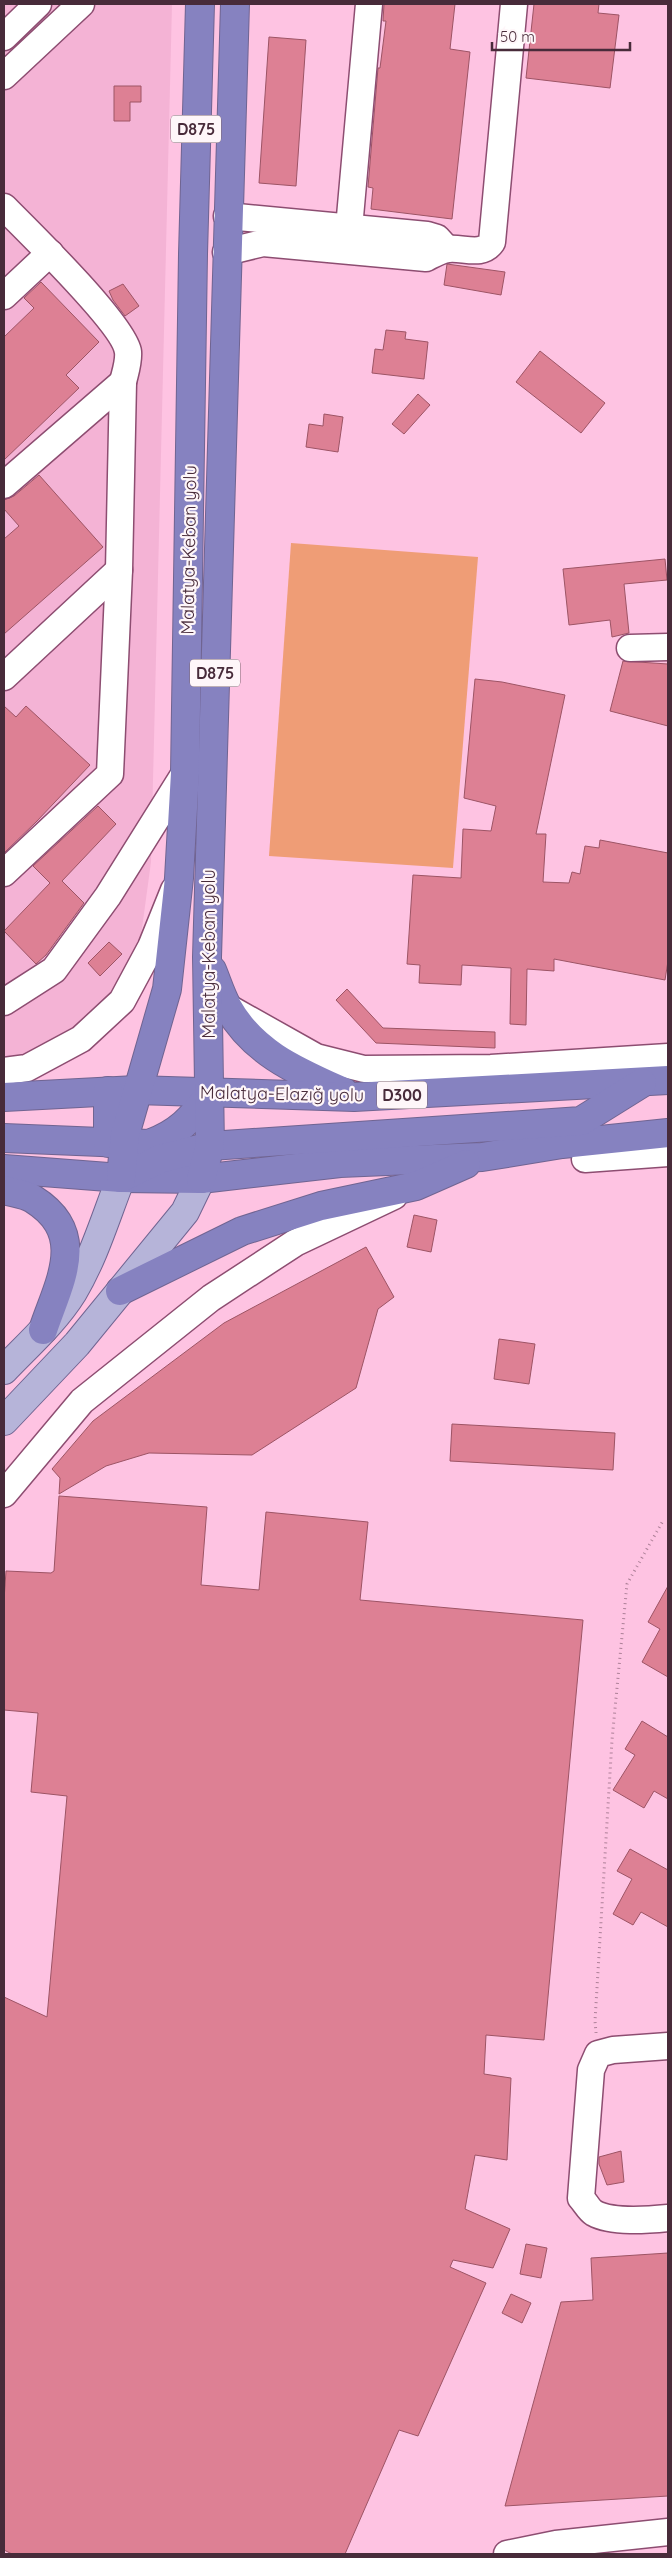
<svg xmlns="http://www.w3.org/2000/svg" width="672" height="2558" font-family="Quicksand,sans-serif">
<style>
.built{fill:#f4b3d5}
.green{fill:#ef9d76}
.building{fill:#dd8094;stroke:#9d5465}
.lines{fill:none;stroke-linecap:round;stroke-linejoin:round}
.minor-casing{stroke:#8d4d71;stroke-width:29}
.major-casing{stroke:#706491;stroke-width:30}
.highway-casing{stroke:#706491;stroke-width:30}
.path{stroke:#ad8098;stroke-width:3;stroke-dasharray:1 4;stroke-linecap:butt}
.minor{stroke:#fff;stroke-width:26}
.major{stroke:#b6b4d9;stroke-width:28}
.highway{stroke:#8682c0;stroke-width:28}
.labels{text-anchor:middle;stroke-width:4.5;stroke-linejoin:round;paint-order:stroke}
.shield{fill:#fef6f9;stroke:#7f6873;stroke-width:1}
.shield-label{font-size:16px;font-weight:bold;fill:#482b3a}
.street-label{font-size:18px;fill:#482b3a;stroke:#fef6f9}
</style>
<rect width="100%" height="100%" fill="#fec3e2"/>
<polygon class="built" points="4,4 172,4 151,862 137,965 77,1034 4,1064"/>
<polygon class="green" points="291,543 478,557 453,868 269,856"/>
<g class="building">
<polygon points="384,4 455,4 450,49 470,52 452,219 371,209 373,188 368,187 378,68 380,68 386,21 383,21"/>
<polygon points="534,4 599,4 598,13 619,15 610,88 526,78"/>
<polygon points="269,37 306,40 296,186 259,183"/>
<polygon points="114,86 141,86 141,102 130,102 130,121 114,121"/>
<polygon points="447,264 505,272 501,295 444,285"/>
<polygon points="41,282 99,342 66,375 79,388 4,460 4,337 34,308 24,298"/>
<polygon points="123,284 139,306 125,316 113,300 109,291"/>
<polygon points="386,330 406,332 405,339 428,342 424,379 372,373 375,349 383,350"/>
<polygon points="540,351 605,403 581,433 516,382"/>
<polygon points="418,394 430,405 404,434 392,424"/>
<polygon points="324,414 343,417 338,452 306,447 309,424 323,426"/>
<polygon points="39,475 103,547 4,634 4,539 19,526 4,509 4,500 14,496"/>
<polygon points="665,559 667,580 624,584 629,633 612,637 610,620 569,625 563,569"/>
<polygon points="623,661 668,664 668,726 610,711"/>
<polygon points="475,679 502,682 565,695 536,834 546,834 543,882 569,883 572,872 580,874 585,846 599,848 600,840 668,853 668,961 665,980 554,959 554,971 527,969 526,1025 510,1024 511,968 462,965 461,985 419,983 420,965 407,964 413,875 461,878 463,829 491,831 496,806 464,798"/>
<polygon points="4,706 16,717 26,706 90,765 37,821 4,853"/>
<polygon points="98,806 116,824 62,881 84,903 46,955 36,964 4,931 50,883 33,866"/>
<polygon points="109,942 122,954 100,976 88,963"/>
<polygon points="347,989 383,1028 495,1032 495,1048 376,1043 336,1000"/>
<polygon points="414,1215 437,1220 431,1252 407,1247"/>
<polygon points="366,1247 394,1297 378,1309 356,1388 252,1455 149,1453 106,1466 59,1494 60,1478 52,1469 93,1421 224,1323"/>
<polygon points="499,1339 535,1344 529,1384 494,1379"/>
<polygon points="452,1424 615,1433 613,1470 450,1461"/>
<polygon points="59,1496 207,1507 201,1585 259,1590 266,1512 368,1522 360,1600 583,1620 544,2040 486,2035 484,2074 511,2078 507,2160 475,2155 465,2209 510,2229 493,2268 453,2260 450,2267 486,2283 418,2436 399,2430 345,2554 12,2554 4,2550 4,1997 47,2017 67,1796 31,1792 38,1713 4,1710 4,1600 6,1571 51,1573 54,1571"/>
<polygon points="668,1586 668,1677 642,1662 660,1629 648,1622"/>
<polygon points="642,1721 668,1737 668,1799 654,1791 644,1808 613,1790 635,1755 625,1749"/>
<polygon points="630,1849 668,1870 668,1927 641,1912 633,1925 613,1914 632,1879 617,1871"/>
<polygon points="621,2151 624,2182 607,2185 599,2164 599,2157"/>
<polygon points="526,2244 547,2248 541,2278 520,2274"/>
<polygon points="668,2253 668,2496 505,2506 561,2302 593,2300 591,2258"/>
<polygon points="511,2294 531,2303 522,2323 502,2313"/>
</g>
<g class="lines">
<defs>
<g id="minor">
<polyline points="4,37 38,4"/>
<polyline points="4,76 81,4"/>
<path d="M4 207C27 230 125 326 128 352 129 362 125 373 123 382L119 570 110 774 4 873"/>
<polyline points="227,216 427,235 437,238 447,249"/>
<polyline points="349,228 369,4"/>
<path d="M226 252 263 243 426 258C432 255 440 250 448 249 463 247 482 257 492 242L514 4"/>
<polyline points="4,296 50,253"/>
<polyline points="4,485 123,382"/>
<polyline points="630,648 668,647"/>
<polyline points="4,677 119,570"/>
<polyline points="4,1002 54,970 108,896 185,773"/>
<polyline points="227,1007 316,1057 364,1069 491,1068 668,1057"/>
<polyline points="4,1071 27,1068 81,1039 122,1001 151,947 174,890"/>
<polyline points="585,1159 668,1153"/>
<polyline points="4,1494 82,1401 211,1298 295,1243 394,1196"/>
<path d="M668 2046 613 2050 598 2054 591 2070 581 2198C585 2202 589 2210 594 2213 612 2223 648 2220 668 2218"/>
<polyline points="507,2554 556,2544 668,2532"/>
</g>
<g id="major">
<path d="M4 1370C28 1345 55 1321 73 1292 94 1257 106 1216 121 1178"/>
<polyline points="4,1421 77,1344 185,1212 201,1179"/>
</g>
<g id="highway">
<path d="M212 970C217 982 221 995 227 1006 253 1053 297 1071 344 1092"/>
<polyline points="4,1097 136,1090 354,1097 668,1080"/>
<path d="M4 1138 149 1144C179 1133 191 1119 210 1094"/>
<polyline points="108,1143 108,1091"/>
<polyline points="4,1169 121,1178 201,1179 340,1163 482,1157 562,1144 668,1133"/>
<polyline points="127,1175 160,1159 210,1146 581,1121 642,1083"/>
<polyline points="121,1178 125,1135 167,989 179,878 185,773 193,254 200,4"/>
<polyline points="201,1179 210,1146 207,957 235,4"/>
<path d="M4 1190C13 1193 25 1194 33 1199 89 1234 59 1282 43 1330"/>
<polyline points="120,1291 242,1231 321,1206 416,1186 466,1164"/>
</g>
</defs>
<use href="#minor" class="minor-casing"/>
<use href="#major" class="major-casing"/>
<use href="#highway" class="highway-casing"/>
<polyline class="path" points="596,2033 595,2021 612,1740 627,1584 664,1519"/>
<use href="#minor" class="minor"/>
<use href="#major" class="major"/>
<use href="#highway" class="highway"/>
</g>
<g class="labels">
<g class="shield">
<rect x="171" y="115.5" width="50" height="27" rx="4"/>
<rect x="190" y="659.5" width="50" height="27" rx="4"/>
<rect x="377" y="1081.5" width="50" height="27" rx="4"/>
</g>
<g class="shield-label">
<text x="196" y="135">D875</text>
<text x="215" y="679">D875</text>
<text x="402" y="1101">D300</text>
</g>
<g class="street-label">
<text transform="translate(189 550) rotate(-89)" y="6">Malatya-Keban yolu</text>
<text transform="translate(209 954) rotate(-90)" y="6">Malatya-Keban yolu</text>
<text transform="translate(282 1094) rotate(1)" y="6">Malatya-Elazığ yolu</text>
</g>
</g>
<rect width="672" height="2558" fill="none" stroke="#482b3a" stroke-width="10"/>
<path d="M492 42v8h138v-8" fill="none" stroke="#482b3a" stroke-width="2.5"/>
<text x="500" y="42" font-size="15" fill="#482b3a" stroke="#fef6f9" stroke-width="4" paint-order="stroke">50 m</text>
</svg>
